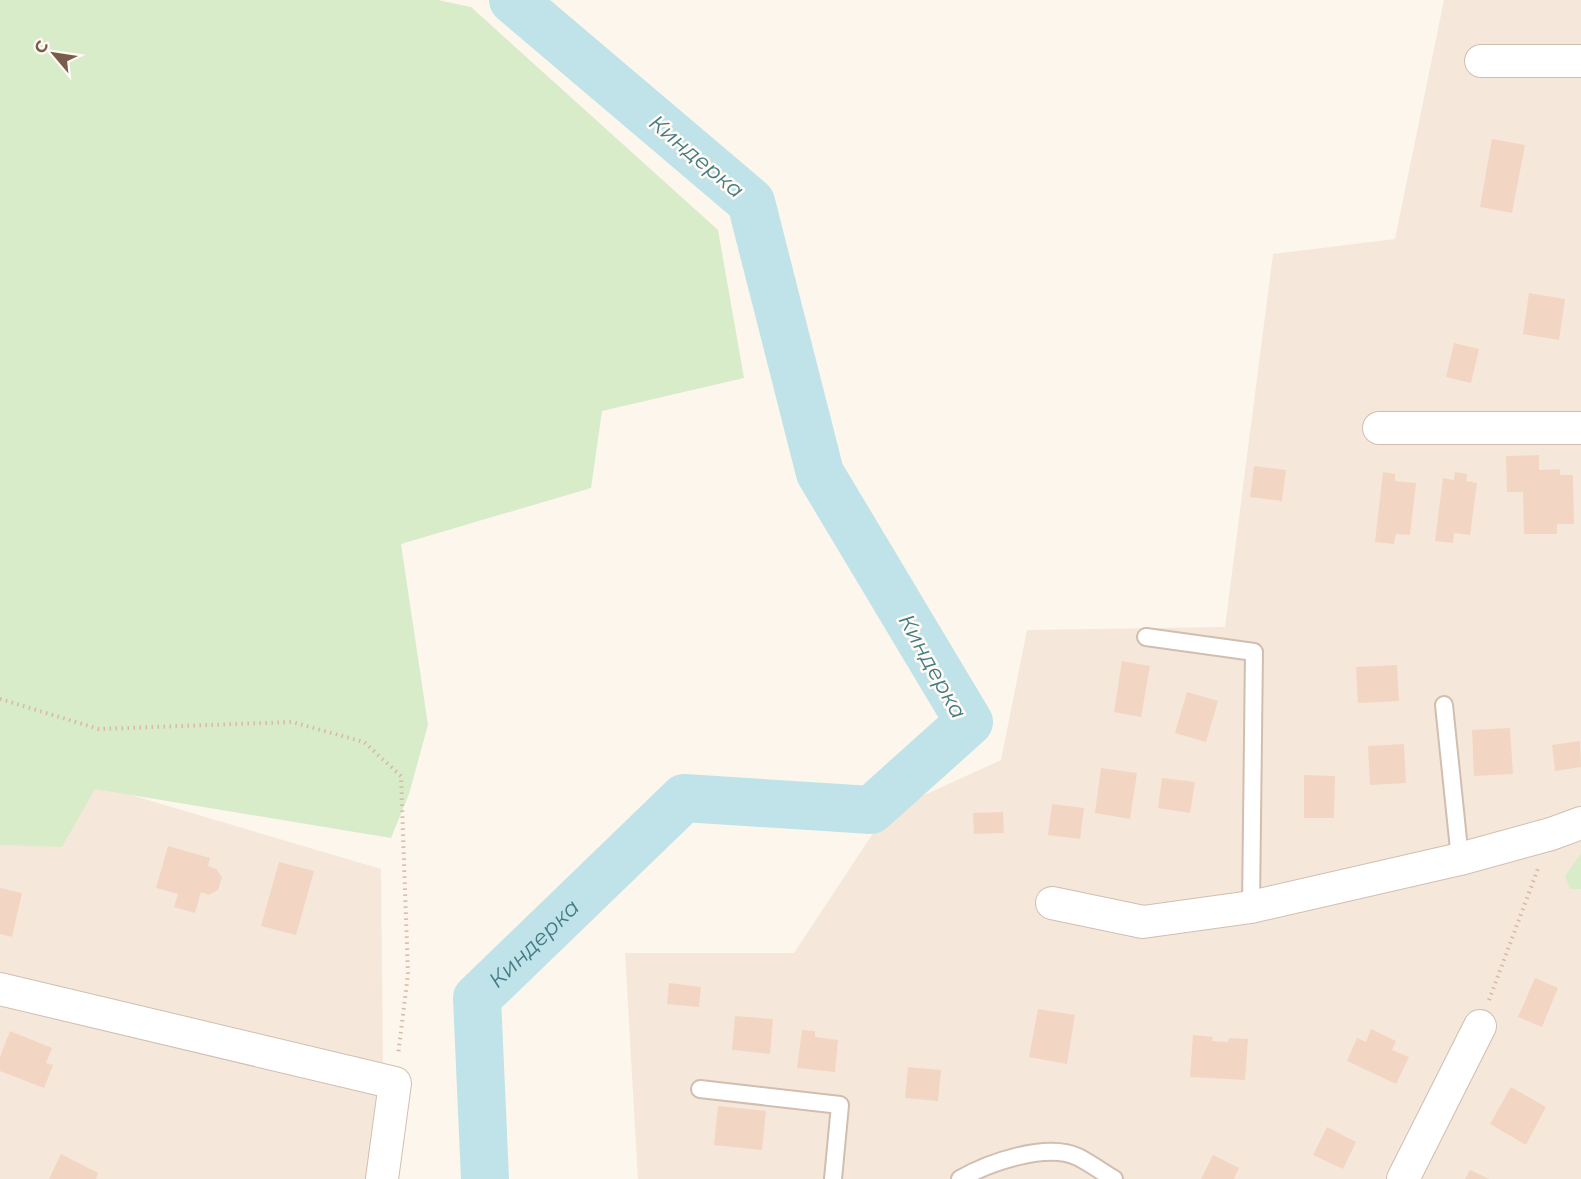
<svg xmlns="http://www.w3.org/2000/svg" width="1581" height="1179" font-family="Montserrat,sans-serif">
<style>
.residential{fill:#f5e8da}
.green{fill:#d8ecc9}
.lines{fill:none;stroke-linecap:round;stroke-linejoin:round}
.river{stroke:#bfe3e8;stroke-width:48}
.building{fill:#f3d5c3}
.service-casing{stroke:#d1beb0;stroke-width:20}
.minor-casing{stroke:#d1beb0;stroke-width:34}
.path{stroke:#d9b8a5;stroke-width:4;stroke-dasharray:1.5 4.5;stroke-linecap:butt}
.service{stroke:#fff;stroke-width:16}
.minor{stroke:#fff;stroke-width:32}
.labels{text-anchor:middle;stroke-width:5;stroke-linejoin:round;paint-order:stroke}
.water-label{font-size:22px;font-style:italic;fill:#437c86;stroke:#fffaf3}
</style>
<rect width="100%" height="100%" fill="#fdf6ec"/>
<g class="residential">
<polygon points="1444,0 1581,0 1581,1179 638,1179 625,953 794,953 887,812 1001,760 1027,630 1225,627 1273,254 1395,239"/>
<polygon points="104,787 381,869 384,1167 381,1179 0,1179 0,814"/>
</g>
<g class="green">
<polygon points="0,0 438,0 471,7 718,230 744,378 602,411 591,488 401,544 428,725 409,794 391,838 95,789 62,847 0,845"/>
<polygon points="1581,853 1581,889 1570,889 1565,876"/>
</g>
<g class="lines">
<path class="river" id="s1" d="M485 1179 477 998 684 798 871 810 969 722 820 473 751 202 513 0"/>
</g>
<g class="building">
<polygon points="1492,139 1525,145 1512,213 1480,207"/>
<polygon points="1529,293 1565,299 1559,340 1523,334"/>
<polygon points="1454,343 1479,349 1471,383 1446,377"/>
<polygon points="1539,455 1539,470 1560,469 1560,475 1573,475 1574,524 1557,524 1557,534 1524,534 1523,492 1507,492 1506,456"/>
<polygon points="1254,466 1286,470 1282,501 1250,497"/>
<polygon points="1383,472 1395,474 1395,481 1416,483 1410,535 1396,534 1394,544 1375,542"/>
<polygon points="1455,472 1467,474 1466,481 1477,483 1470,535 1454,533 1453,543 1435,541 1443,478 1454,480"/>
<polygon points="1122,661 1150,666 1141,717 1114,712"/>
<polygon points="1397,665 1399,701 1358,703 1356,667"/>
<polygon points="1187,692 1218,701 1206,742 1175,733"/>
<polygon points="1510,728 1513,774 1474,776 1472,730"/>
<polygon points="1580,741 1581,767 1555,771 1552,745"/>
<polygon points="1404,744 1406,783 1370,785 1368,746"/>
<polygon points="1101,768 1137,773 1130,819 1095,813"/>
<polygon points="1304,775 1335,776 1334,818 1304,818"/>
<polygon points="1162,778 1195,782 1190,813 1158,808"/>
<polygon points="1052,804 1084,808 1080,839 1048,835"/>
<polygon points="1003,812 1004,833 974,834 973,813"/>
<polygon points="168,846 210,858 208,866 216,869 222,877 218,890 209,895 201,892 195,913 174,907 178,894 156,888"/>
<polygon points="279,862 314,871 296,935 261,926"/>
<polygon points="0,888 22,893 12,937 0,934"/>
<polygon points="1535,978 1558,988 1542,1027 1518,1017"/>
<polygon points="669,983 701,987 699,1007 667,1004"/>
<polygon points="1038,1009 1075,1015 1067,1064 1029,1057"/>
<polygon points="735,1016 773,1019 770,1054 732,1050"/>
<polygon points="1371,1029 1396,1041 1392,1050 1409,1057 1396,1084 1347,1061 1357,1038 1366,1042"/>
<polygon points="802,1030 815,1031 815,1037 838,1040 835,1072 797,1068"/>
<polygon points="10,1031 52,1048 46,1063 53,1065 44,1088 0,1071 0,1057"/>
<polygon points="1193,1035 1213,1037 1212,1041 1228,1042 1229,1038 1248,1039 1245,1080 1190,1077"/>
<polygon points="908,1067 941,1070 938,1101 905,1098"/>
<polygon points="1511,1087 1546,1107 1526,1145 1490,1124"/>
<polygon points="718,1106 766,1111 762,1150 714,1145"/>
<polygon points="1327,1127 1356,1142 1343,1169 1313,1155"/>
<polygon points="61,1154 98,1173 96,1179 49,1179"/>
<polygon points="1213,1155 1239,1168 1234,1179 1201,1179"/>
<polygon points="1470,1170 1489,1179 1465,1179"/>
</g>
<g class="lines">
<defs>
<g id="service">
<polyline points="1146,637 1254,652 1251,907"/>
<polyline points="1444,705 1460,859"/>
<polyline points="700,1089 840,1105 833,1179"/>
<path d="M960 1179C988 1163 1046 1142 1078 1157 1090 1163 1102 1172 1114 1179"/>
</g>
<g id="minor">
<polyline points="1481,61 1581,61"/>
<polyline points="1379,428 1581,428"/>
<polyline points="1052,903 1143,922 1251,907 1460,859 1551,834 1581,823"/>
<polyline points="0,989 395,1083 382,1179"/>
<polyline points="1403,1179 1480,1026"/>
</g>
</defs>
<use href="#service" class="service-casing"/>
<use href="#minor" class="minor-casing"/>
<g class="path">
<polyline points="0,699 99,729 292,722 364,742 401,776 408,974 398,1055"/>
<polyline points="1489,1000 1539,866"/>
</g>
<use href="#service" class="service"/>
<use href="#minor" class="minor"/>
</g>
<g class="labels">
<g class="water-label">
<text transform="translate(697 156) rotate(40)" y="8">Киндерка</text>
<text transform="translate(933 666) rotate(61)" y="8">Киндерка</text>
<text dy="8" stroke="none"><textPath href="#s1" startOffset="260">Киндерка</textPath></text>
</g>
</g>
<g transform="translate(54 54) rotate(299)" stroke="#fffaf3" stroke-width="4.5" paint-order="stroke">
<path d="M0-4.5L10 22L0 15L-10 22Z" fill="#7a5c4d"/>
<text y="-9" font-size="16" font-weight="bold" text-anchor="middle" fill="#7a5c4d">С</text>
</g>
</svg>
